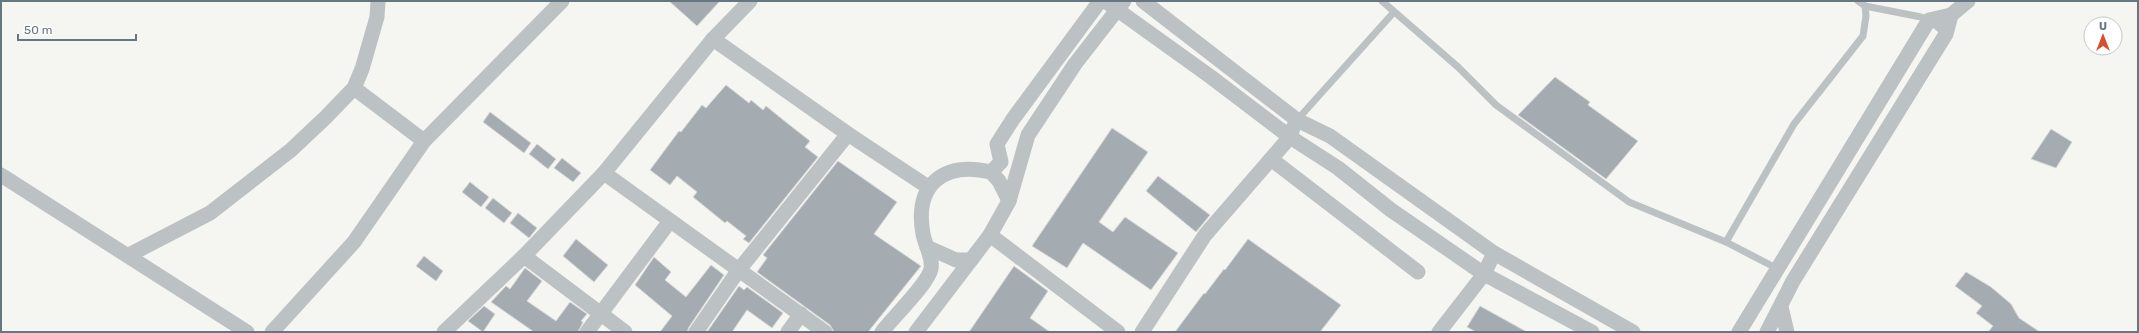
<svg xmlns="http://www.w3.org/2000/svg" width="2139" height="333" font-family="Rubik,sans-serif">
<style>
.building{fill:#a4acb1;stroke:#d7d7d5}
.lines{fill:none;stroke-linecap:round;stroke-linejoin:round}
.lane{stroke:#bcc1c4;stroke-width:7}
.street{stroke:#bcc1c4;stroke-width:15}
</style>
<rect width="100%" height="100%" fill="#f5f5f2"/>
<g class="building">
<polygon points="669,1 720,1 697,26"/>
<polygon points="1555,77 1590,102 1588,105 1638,141 1606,179 1518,115"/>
<polygon points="726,85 749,103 751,100 763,110 766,106 787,123 810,141 805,147 818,157 749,243 743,239 746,236 727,221 725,223 693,197 697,192 677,176 670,185 650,170 679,131 681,132 702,105 706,108"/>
<polygon points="490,112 531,143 524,153 483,122"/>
<polygon points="1112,128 1148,152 1099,222 1113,232 1125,217 1178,253 1151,290 1083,243 1067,268 1032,246"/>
<polygon points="2051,129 2072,142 2056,168 2031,159"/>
<polygon points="537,144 556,159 548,169 529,154"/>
<polygon points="562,158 581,173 573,182 554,168"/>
<polygon points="838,161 897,202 874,234 921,266 868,332 834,332 830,325 757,272 767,258 763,255"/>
<polygon points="1158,176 1210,215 1196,232 1146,191"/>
<polygon points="470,182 489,197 481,207 462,192"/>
<polygon points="493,198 512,213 504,223 485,208"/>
<polygon points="518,213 537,228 529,238 510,223"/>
<polygon points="576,239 608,265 594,282 563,256"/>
<polygon points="1248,239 1341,305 1320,332 1175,332 1204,293 1205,294 1224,269 1225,270"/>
<polygon points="424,256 443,271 436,281 416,266"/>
<polygon points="654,257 671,272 665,280 686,297 711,265 724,275 689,327 687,332 660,332 672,316 635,285"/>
<polygon points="1014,266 1048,291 1030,318 1050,332 969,332"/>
<polygon points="525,268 542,281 527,301 556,321 570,302 587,314 581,321 583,322 578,332 534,332 491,302 506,286 510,289"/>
<polygon points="1966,272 1991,287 2011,304 2019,318 2040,332 1988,332 1993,326 1976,313 1982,306 1955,286"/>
<polygon points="739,286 744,290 747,287 783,313 772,328 747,310 732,332 707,332"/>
<polygon points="484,306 495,314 483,332 468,321"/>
<polygon points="1480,306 1527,332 1476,332 1467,327"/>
</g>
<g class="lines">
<g class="lane">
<polyline points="1382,1 1458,67 1496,105 1629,202 1726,242 1794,124 1863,36 1866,16 1865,6 1858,1"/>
<polyline points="1865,6 1921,17 1929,20 1946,34"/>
<polyline points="1297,120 1394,12"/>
<polyline points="1726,242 1778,269"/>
</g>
<g class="street">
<polyline points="1105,1 1211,77 1290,137 1338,168 1391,210 1484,274 1592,332"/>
<polyline points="1143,1 1297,120 1330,136 1494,253 1633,332"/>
<polyline points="713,39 848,134 928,187"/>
<polyline points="354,88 424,141"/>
<polyline points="1271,159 1418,272"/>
<polyline points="991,172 999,181 1009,201"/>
<polyline points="604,173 825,332"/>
<polyline points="1,175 247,332"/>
<polyline points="990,235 1118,332"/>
<polyline points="927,247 956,260 971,260"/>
<polyline points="129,255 210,213 291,150 326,117 354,88 362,69 377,17 378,1"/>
<polyline points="524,256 625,332"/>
<polyline points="1781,307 1787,332"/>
<polyline points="272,332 354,242 424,141 562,1"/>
<polyline points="444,332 524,256 604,173 713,39 750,1"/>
<polyline points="587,332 670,221"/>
<polyline points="696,332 738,271 848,134"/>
<polyline points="788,332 801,314"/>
<path d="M882 332C892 318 928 284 931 269 933 257 925 245 923 234 914 184 944 161 991 172L1001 162 997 144 1013 119 1100 1"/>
<polyline points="916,332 990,235 1009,201 1028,135 1075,64 1124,1"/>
<polyline points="1142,332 1205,235 1290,137 1293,128"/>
<polyline points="1439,332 1484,274 1494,253"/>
<polyline points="1739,332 1929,20 1951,15 1968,1"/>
<polyline points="1767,332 1793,281 1946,34 1951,15"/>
</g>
</g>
<rect width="2139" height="333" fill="none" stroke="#667781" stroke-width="4"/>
<g transform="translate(2103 36)"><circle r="19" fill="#ffffff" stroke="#c2c9cd"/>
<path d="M0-3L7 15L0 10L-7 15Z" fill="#d64f31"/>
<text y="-6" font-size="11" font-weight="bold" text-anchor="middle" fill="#667781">U</text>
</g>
<path d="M18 34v6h118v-6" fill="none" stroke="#667781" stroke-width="2"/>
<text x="24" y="34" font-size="12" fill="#667781" stroke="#ffffff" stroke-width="3" paint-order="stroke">50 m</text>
</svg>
